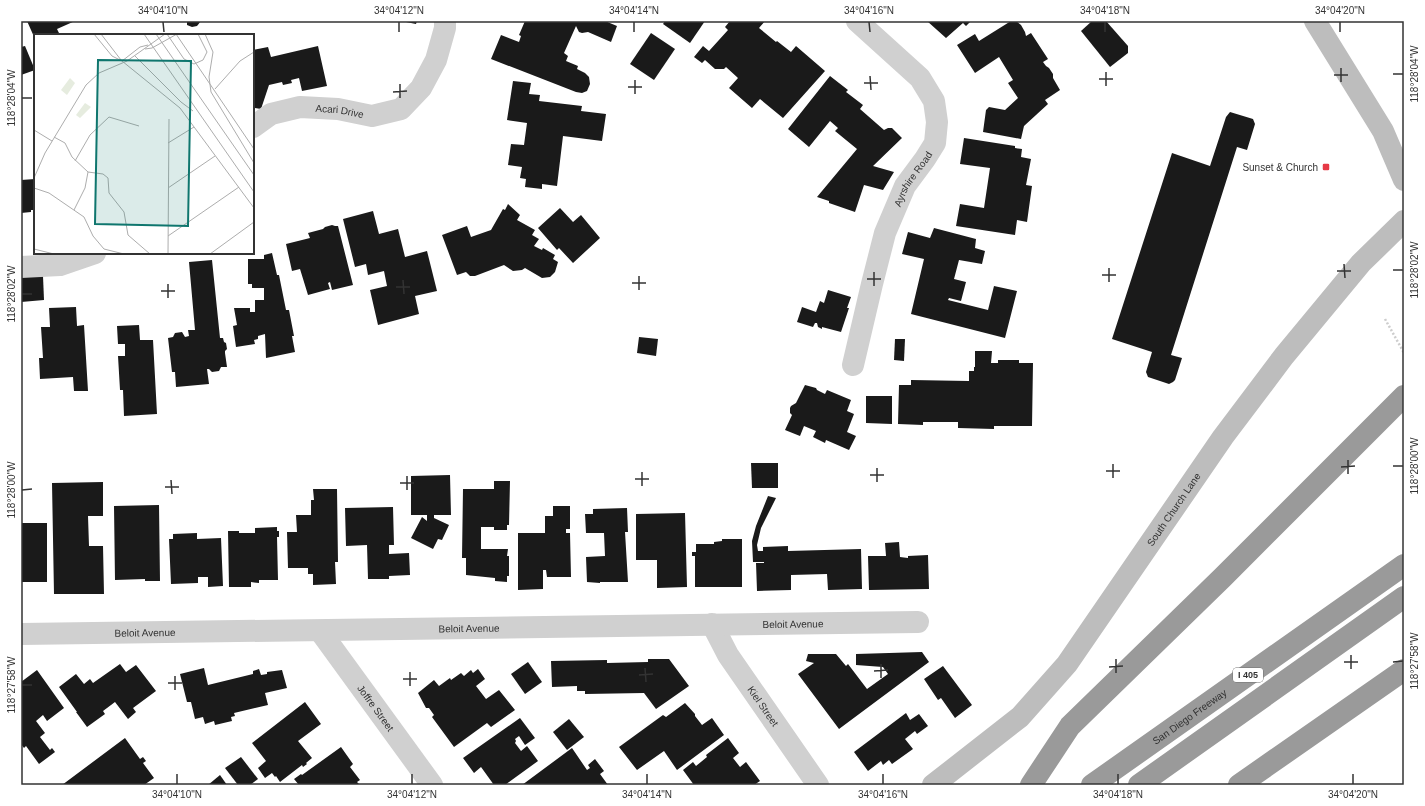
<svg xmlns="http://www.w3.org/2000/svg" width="1425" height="806" font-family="Helvetica,sans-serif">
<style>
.building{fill:#1a1a1a}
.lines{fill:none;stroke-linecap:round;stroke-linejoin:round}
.path{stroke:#cdcdcd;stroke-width:2.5;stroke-dasharray:2 2;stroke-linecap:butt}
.street{stroke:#d0d0d0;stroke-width:22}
.secondary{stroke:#bdbdbd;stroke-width:22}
.highway{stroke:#9a9a9a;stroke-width:22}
.ticks{fill:none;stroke:#333;stroke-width:1.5}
.poi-dot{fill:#e63946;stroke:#fff;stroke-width:1.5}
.labels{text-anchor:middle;stroke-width:4;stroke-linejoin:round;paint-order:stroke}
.shield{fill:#fff;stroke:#707070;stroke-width:1}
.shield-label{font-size:9px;font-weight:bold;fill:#333}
.street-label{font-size:10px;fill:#333;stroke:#fff}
.poi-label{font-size:10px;fill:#333;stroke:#fff;text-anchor:end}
.inset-road{fill:none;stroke:#adadad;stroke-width:1}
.view{fill:#0f766e;fill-opacity:0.15;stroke:#0f766e;stroke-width:2}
.inset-edge{fill:none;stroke:#333;stroke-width:2}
.neatline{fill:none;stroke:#333;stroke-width:1.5}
.ticks-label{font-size:10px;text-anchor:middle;fill:#333}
</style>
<rect width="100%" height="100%" fill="#fff"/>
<g class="building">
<polygon points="27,21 75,21 57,29 60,35 35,35 35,39"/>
<polygon points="187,21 201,21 197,26 192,27 187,25"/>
<polygon points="401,21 417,21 416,24"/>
<polygon points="525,21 605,21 617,26 611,42 588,32 582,33 579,32 576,26 564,53 568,56 566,61 578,66 577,69 585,73 589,77 590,84 587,91 582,93 576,92 491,59 501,35 519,42 521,36 519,35"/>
<polygon points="665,21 705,21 690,43 663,24"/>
<polygon points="730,21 765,21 759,28 776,42 777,41 791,52 796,46 825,71 783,118 760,99 752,108 729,88 738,78 726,67 724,69 715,69 705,60 702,63 694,57 703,46 709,51 728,30 725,27"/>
<polygon points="927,21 971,21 966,26 963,23 946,38"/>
<polygon points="1011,21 1016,21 1021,25 1025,32 1026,36 1031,33 1048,59 1043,62 1046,66 1049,68 1053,74 1053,78 1060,90 1045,100 1048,104 1024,126 1021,139 983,132 986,110 989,107 1005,110 1018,98 1008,83 1013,80 999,57 975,73 957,45 975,34 979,41"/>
<polygon points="1092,21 1106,21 1128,46 1128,53 1110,67 1081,31"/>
<polygon points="651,33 675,49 654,80 630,64"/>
<polygon points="25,46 35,70 21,75 21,47"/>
<polygon points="318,46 327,86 302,91 299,78 291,80 292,83 283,85 282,82 269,85 261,109 255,108 254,111 253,111 253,50 268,47 271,57"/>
<polygon points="830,76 848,90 846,92 863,105 860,109 884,130 888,128 892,128 902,138 873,166 894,172 883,190 864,185 855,212 829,203 829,201 817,197 857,149 835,131 838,128 830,121 809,147 788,129"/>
<polygon points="513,81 531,83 529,94 540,95 539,101 582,106 581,111 606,114 602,141 563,136 557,186 542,184 542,189 525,187 526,179 520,178 522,167 508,165 511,144 524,145 527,123 507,120"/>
<polygon points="1230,112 1253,119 1255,124 1247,150 1237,147 1171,355 1182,358 1175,380 1173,382 1169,384 1148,377 1146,372 1152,352 1112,339 1172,153 1210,166 1226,117"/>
<polygon points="964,138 1015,146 1015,148 1022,149 1021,157 1031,159 1026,185 1032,186 1027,222 1017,220 1015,235 956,226 960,204 984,208 990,168 960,164"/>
<polygon points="35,179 35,210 31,210 31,212 21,213 21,180"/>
<polygon points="508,204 520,215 517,220 535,230 532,235 539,239 534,246 542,250 543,248 555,255 553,259 558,262 555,272 550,277 542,278 525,268 522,270 513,271 504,265 475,276 470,276 466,272 457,275 442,235 467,226 471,237 491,230 503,209 505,210"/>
<polygon points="560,208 573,222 581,215 600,238 573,263 559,248 557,250 538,228"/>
<polygon points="373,211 379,234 398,229 405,257 427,251 437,291 415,296 419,314 378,325 370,290 387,286 384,271 368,275 366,264 355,267 343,219"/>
<polygon points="332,225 335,226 338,226 353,285 332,290 330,282 328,283 330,289 308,295 300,269 292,271 286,244 310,238 308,233 323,229 325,227"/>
<polygon points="934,228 976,239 975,248 985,251 982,264 959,260 954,279 966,282 961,301 949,298 948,300 988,310 994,286 1017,291 1005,338 911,314 924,259 902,254 908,232 930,238"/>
<polygon points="272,253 277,275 279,275 286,310 289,310 294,336 292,336 295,352 266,358 265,334 258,336 258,339 254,340 255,344 236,347 233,326 237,325 234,308 250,308 250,312 255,312 255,300 264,300 264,288 252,288 252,284 248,284 248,259 264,259 264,255"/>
<polygon points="212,260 220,338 223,338 224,342 226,343 227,349 225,351 225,353 227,367 221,367 219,371 212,372 209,369 207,369 209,384 176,387 175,372 172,372 168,338 173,337 175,333 182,332 185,337 189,336 188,330 195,330 189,262"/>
<polygon points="43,276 44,300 21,302 21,277"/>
<polygon points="828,290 851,297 847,308 849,308 841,332 822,327 822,329 818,327 817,323 815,323 813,327 797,322 802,307 816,312 820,301 824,303"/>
<polygon points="76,307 77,326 84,325 88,391 74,391 73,377 40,379 39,358 43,358 41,327 50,327 49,308"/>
<polygon points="139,325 140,340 153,340 157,414 124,416 123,390 120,390 118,356 125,356 125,344 118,344 117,326"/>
<polygon points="639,337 658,339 656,356 637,353"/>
<polygon points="895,339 905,339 904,361 894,360"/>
<polygon points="975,351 992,351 991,363 998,363 998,360 1019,360 1019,363 1033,363 1032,426 994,426 994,429 958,428 958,422 923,422 923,425 898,424 899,385 911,385 911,380 969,381 969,371 974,371 974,367 975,367"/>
<polygon points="805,385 816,388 817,390 825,394 827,390 851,400 847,411 854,414 847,432 856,436 849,450 826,440 825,443 813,437 816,431 804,426 800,436 785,430 792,415 790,413 790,408 791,406 796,403"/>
<polygon points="866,396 892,396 892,424 866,423"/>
<polygon points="751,463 778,463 778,488 752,488"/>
<polygon points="450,475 451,515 434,515 434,518 449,525 442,540 438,539 433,549 411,538 422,517 427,521 427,515 411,515 411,476"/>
<polygon points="494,481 510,481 509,525 507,525 507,530 494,530 494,527 481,527 481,549 508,549 507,556 509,556 509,576 507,576 507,582 495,581 495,578 466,575 466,558 462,558 463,489 494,489"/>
<polygon points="103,482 103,516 88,516 89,546 103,546 104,594 54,594 52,483"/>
<polygon points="313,489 337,489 338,562 335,562 336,584 313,585 313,574 308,574 308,568 288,568 287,532 297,532 296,515 311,515 311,500 314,500"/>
<polygon points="768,496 776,498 761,528 757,545 758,551 763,551 763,547 788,546 788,551 861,549 862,589 828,590 827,574 791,575 791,590 757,591 756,563 764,563 764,562 753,562 752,541 756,526"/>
<polygon points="159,505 160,581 145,581 145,579 115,580 114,506"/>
<polygon points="553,506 570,506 570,529 566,529 566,533 570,533 571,577 547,577 546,570 543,570 543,589 518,590 518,533 545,533 545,516 553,516"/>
<polygon points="393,507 394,545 389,545 389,554 409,553 410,575 389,576 389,579 368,579 367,545 346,546 345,508"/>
<polygon points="627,508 628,532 625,532 628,582 600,582 600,583 587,582 586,557 605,556 604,533 586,533 585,514 593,514 593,509"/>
<polygon points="685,513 687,587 657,588 657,560 636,560 636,514"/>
<rect x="21" y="523" width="26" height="59"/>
<polygon points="277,527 277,531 279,531 279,537 277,537 278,580 259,580 259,583 251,582 251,587 229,587 228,531 239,531 239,533 255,533 255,528"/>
<polygon points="197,533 197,539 221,538 223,586 208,587 208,577 198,577 198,583 171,584 169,539 173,539 173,534"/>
<polygon points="722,539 742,539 742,587 695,587 695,556 692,556 692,552 696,552 696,544 714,544 714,542 722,541"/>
<polygon points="899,542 900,557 908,558 908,556 928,555 929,589 869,590 868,556 886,556 885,543"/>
<polygon points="922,652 929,662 839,729 798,674 814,663 806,661 808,654 836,654 846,666 848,664 867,689 888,674 883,667 856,665 856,654"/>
<polygon points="648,659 669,659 689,686 656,709 644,693 585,694 585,691 577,691 577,686 552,687 551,661 607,660 607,663 648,662"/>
<polygon points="528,662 542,682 525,694 511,674"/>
<polygon points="120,664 126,672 136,665 156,691 133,708 136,712 128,719 115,702 103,711 105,714 87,727 76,712 77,712 59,687 76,674 84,684 90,679 93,683"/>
<polygon points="943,666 972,705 955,718 941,698 938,700 924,679"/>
<polygon points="204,668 208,685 253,674 253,671 259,669 261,675 267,674 267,672 282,670 287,688 265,693 268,705 234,713 235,716 231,717 232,721 215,725 214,721 205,724 203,717 195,719 191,702 187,702 180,674"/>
<polygon points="478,669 485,679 476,686 486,699 499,690 515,710 491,727 487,723 454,747 432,717 434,715 429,708 426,708 418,693 434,680 439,686 450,678 451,680 461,673 464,676 471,670 473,673"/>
<polygon points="37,670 64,708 47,721 43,715 36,721 45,733 40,737 50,750 52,748 55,752 39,764 26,746 24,748 21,744 21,682"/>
<polygon points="305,702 321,724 298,741 312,758 306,763 307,764 303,767 302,765 280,782 276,776 275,777 272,773 265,778 258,768 266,761 252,743"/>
<polygon points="685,703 695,714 695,716 702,725 712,718 724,735 677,770 664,751 637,770 619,747 663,715 666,717"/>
<polygon points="906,713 910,720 919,714 928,726 917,734 915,731 905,739 913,749 892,764 889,760 883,765 881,761 868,771 854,752"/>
<polygon points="520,718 535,738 525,745 519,736 515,739 516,741 515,743 521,751 527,746 538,761 505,785 494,785 481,767 474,773 463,758"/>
<polygon points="569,719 584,737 567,750 553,732"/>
<polygon points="125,738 140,759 143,757 146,761 143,763 154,778 144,785 62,785"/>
<polygon points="728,738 739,753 733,758 740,767 746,762 760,781 754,785 694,785 683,770 693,762 696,766 707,757 706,755"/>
<polygon points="341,747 353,764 350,767 360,780 357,782 360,785 299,785 294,779 301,774 302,775"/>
<polygon points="572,748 587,770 590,768 588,765 595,759 604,771 600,774 608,785 522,785"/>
<polygon points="241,757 258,779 250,785 238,785 225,768"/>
<polygon points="220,775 227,785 208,785"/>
</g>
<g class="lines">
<polyline class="path" points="1385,319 1404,353"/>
<g class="street">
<path id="s1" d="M253 127 271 114 300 107 338 109 372 116 401 109 421 88 436 60 445 28V21"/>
<polyline points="21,267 60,265 95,253"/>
<path id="s2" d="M853 365 872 284 885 233 905 186 925 159 935 143 937 122 934 101 920 78 857 21"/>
<path id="s3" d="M712 624 728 655 818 785"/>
<path id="s4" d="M320 631 432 785"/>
<path id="s5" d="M21 634 918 622"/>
</g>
<g class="secondary">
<polyline points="1315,21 1383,131 1404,180"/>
<path id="s6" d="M933 785 1020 717 1067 664 1223 437 1284 356 1361 263 1404 221"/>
</g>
<g class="highway">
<polyline points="1031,785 1070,726 1222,578 1404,396"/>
<path id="s7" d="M1092 785 1404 565"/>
<polyline points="1139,785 1404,597"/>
<polyline points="1239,785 1404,670"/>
</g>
</g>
<path class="ticks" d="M163 22 164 32M399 22V32M634 22V32M869 22 870 32M1105 22V32M1340 22V32M1341 68V82M1106 72V86M1393 74H1403M1334 75H1348M870 76 871 90M1099 79H1113M635 80V94M864 83H878M400 84V98M628 87H642M393 92 407 91M22 98H32M1344 264 1345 278M1109 268V282M1393 270H1403M1337 271H1351M874 272V286M1102 275H1116M639 276V290M867 279H881M403 280 404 294M632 283H646M168 284V298M396 287H410M161 291H175M22 294H32M1348 460V474M1113 464V478M1393 466H1403M1341 467 1355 466M877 468V482M1106 471H1120M642 472V486M870 475H884M407 476V490M635 479H649M171 480 172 494M400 483H414M165 487H179M22 490 32 489M1351 655V669M1116 659V673M1344 662H1358M1393 662 1403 661M881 664V678M1109 667 1123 666M645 668 646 682M874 671 888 670M410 672V686M639 675 653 674M175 676V690M403 679H417M168 683H182M22 685H32M177 774V784M412 774V784M647 774V784M883 774V784M1118 774V784M1353 774V784"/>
<rect class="poi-dot" x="1322" y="163" width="8" height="8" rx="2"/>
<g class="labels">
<rect class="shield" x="1233" y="668" width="30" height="14" rx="3"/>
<g class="shield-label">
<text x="1248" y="678">I 405</text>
</g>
<g class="street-label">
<text dy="4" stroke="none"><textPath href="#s1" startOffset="92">Acari Drive</textPath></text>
<text dy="4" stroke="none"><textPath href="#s2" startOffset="197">Ayrshire Road</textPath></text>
<text dy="4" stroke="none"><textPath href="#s6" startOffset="369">South Church Lane</textPath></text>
<text dy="4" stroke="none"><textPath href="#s5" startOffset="772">Beloit Avenue</textPath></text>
<text dy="4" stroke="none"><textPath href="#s5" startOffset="448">Beloit Avenue</textPath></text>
<text dy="4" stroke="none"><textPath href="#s5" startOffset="124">Beloit Avenue</textPath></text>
<text dy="4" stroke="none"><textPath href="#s3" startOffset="97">Kiel Street</textPath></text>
<text dy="4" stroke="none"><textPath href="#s4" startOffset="95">Joffre Street</textPath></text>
<text dy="4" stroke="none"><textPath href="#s7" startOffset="119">San Diego Freeway</textPath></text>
</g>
<g class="poi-label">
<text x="1318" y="171">Sunset &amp; Church</text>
</g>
</g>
<g transform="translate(34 34)">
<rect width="220" height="220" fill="#fff"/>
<path d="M36 44 41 49 33 61 27 56ZM51 69 57 73 46 84 42 81Z" fill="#e6ecdf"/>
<path class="inset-road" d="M60 0 78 22 88 27M67 0 87 26M110 0 220 158M122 0 220 141M133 0 150 25 160 30 169 26 173 18 164 0M142 0 220 115M171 0 179 18 175 43 177 58 220 129M111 15 118 14 143 0M101 22 147 68 159 77M88 27 146 74 220 174M88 27 106 13 114 11M181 55 206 27 220 18M0 96 18 107M20 103 31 109 38 123 54 138 51 154 40 176M134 109 160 93M41 127 56 101 75 83 105 92M54 138 69 140 74 144 75 159 90 178 94 201 116 220M0 144 11 119 52 51 65 39 93 27 131 0M0 154 15 159 50 183 59 202 70 215 90 220M134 154 181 122M134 202 205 153M0 215 20 220M134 220 135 85M176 220 220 188"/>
<path class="view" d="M64 26 157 27 154 192 61 190Z"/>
<rect width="220" height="220" class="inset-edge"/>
</g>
<rect width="1425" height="806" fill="none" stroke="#ffffff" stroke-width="44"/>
<rect x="22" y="22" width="1381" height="762" class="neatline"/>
<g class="ticks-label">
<text x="163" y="14">34°04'10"N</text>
<text x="399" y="14">34°04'12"N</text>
<text x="634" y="14">34°04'14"N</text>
<text x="869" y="14">34°04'16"N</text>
<text x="1105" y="14">34°04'18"N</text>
<text x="1340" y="14">34°04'20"N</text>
<text transform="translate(1414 74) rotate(-90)" y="4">118°28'04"W</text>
<text transform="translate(11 98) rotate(-90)" y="4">118°28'04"W</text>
<text transform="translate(1414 270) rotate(-90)" y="4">118°28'02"W</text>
<text transform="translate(11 294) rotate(-90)" y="4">118°28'02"W</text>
<text transform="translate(1414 466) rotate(-90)" y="4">118°28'00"W</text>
<text transform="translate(11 490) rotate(-90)" y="4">118°28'00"W</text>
<text transform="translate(1414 661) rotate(-90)" y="4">118°27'58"W</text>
<text transform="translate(11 685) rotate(-90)" y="4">118°27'58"W</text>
<text x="177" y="798">34°04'10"N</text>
<text x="412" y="798">34°04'12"N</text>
<text x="647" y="798">34°04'14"N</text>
<text x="883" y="798">34°04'16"N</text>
<text x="1118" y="798">34°04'18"N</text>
<text x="1353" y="798">34°04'20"N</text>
</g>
</svg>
